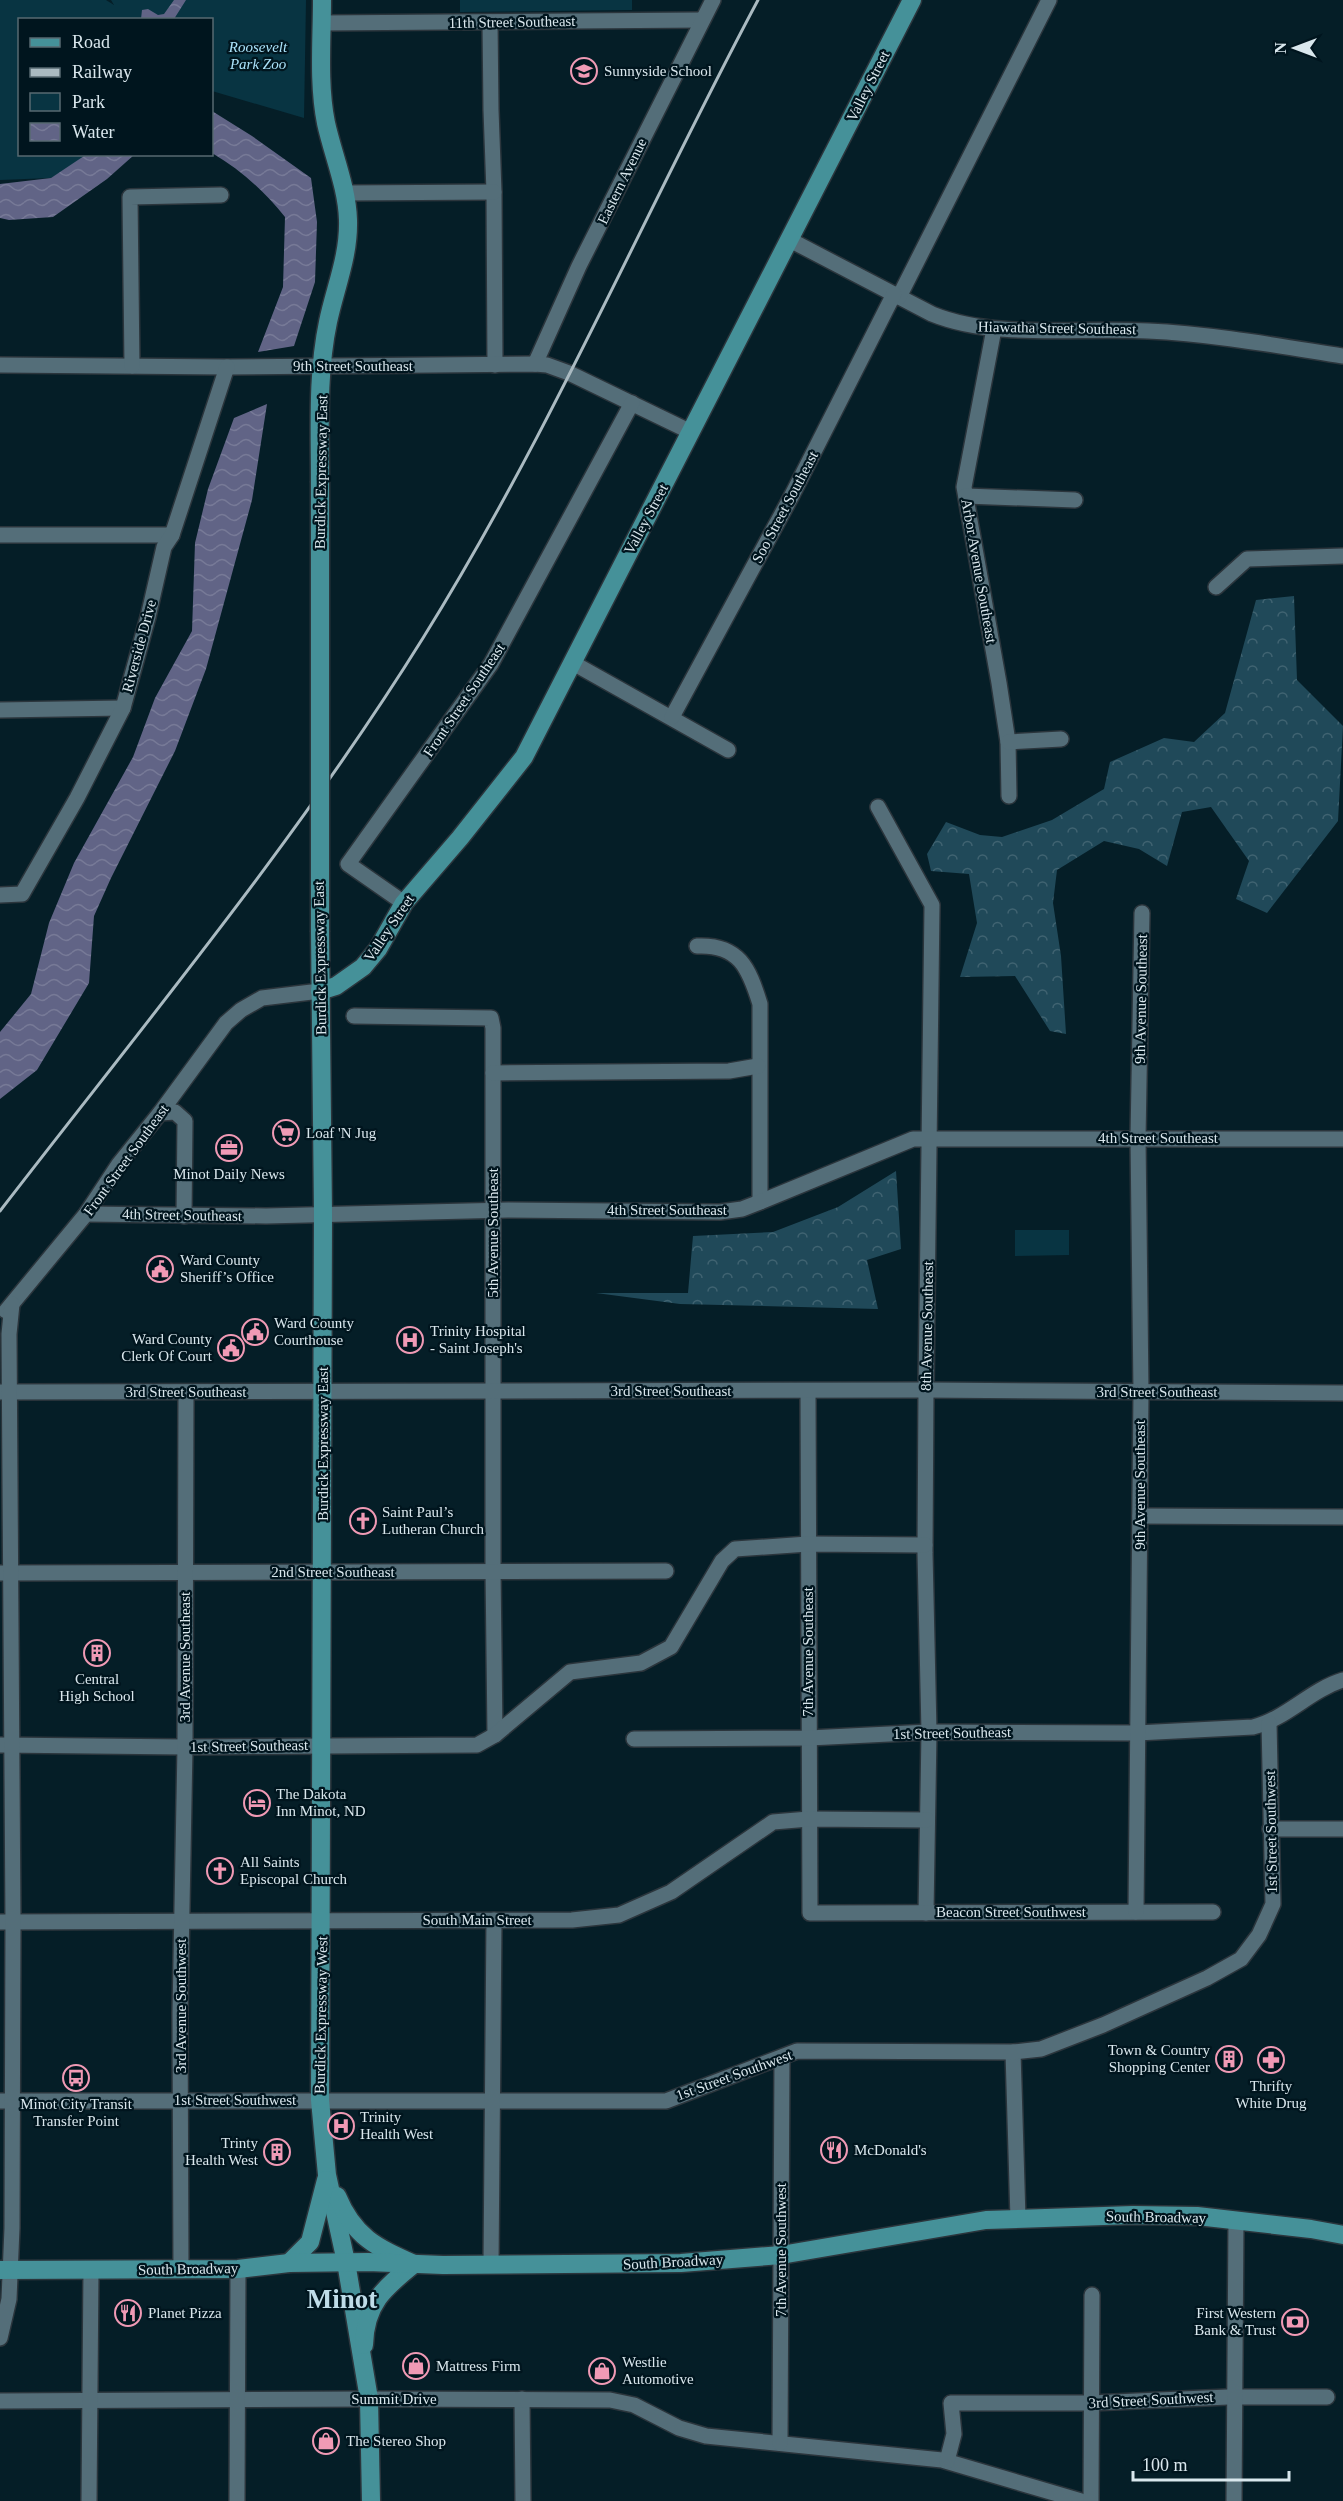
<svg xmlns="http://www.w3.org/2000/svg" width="1343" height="2501" font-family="Georgia,serif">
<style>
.forest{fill:url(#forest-crowns)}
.park{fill:#083442}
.water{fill:url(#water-waves)}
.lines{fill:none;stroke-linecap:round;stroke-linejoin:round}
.minor-casing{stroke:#2b353c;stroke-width:18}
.major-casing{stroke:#2b353c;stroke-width:21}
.minor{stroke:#546e79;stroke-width:15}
.major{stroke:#459199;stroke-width:18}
.rail{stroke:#aabac1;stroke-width:3}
.major-bridge-casing{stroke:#2b353c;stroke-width:21;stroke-linecap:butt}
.major-bridge{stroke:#459199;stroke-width:18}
.labels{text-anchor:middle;stroke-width:4.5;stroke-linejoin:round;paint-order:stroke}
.street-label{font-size:15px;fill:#d9e7ed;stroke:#00151e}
.park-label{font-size:15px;font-style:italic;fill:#aae2fa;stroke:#00151e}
.poi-label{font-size:15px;fill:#d9e7ed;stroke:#00151e;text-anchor:start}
.town-label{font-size:27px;font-weight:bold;fill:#bfdce8;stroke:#00151e}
</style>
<defs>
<pattern id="forest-crowns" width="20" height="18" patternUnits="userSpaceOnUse" patternTransform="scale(1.5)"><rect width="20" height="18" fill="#204959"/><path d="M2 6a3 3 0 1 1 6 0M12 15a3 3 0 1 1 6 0" fill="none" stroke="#406371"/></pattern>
<pattern id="water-waves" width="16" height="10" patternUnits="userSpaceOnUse" patternTransform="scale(1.5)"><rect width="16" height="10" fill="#616486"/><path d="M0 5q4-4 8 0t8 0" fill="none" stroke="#777a97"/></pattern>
</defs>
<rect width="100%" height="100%" fill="#051e27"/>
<g class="forest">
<polygon points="1294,596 1297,680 1343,726 1338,821 1267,913 1236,899 1249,861 1211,807 1182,812 1167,866 1139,849 1104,841 1057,870 1053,903 1061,956 1066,1034 1050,1031 1015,976 960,977 977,923 969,874 931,871 927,854 946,822 980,835 1002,837 1052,820 1104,789 1110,762 1164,738 1194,742 1225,713 1256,600"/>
<polygon points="896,1171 901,1249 867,1260 878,1309 680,1304 596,1293 688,1293 693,1236 773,1232 838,1207"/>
</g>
<g class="park">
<polygon points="0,0 106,0 114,5 111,0 306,0 304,118 212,91 212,20 20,20 20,154 92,155 51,178 0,180"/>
<polygon points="460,0 632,0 632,10 460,12"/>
<polygon points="1015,1230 1069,1230 1069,1255 1015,1256"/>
</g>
<g class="water">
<polygon points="174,0 186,0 174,19 141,19 142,10 148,9 158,15 164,14"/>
<path d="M212 111 252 136 311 178 317 222 315 282 294 346 258 352 283 287 285 217C264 191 241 170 212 153Z"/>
<polygon points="87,154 134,155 107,179 53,217 9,220 0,218 0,184 51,178"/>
<polygon points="267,404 252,500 206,669 175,751 111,878 94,916 89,983 37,1070 0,1099 0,1032 31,994 49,923 74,863 133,757 155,698 192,631 195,543 208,489 234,418"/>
</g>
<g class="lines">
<defs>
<g id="minor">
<polyline points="490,22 491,110 494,192 495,365"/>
<polyline points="322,23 702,20"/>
<polyline points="344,193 494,192"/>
<path d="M790 240 932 314C996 340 1079 327 1148 331 1213 334 1279 346 1343 356"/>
<polyline points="899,297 1049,0"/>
<polyline points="994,329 964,487 999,683 1008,742 1009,796"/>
<polyline points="535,364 579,266 713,0"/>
<polyline points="0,365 227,367 535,364 547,365 569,373 691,432"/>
<polyline points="132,366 130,197 221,195"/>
<polyline points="966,496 1075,500"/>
<polyline points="0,535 172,535"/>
<polyline points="1216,587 1247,559 1343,556"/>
<polyline points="573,663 728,750"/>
<polyline points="0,710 123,708"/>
<polyline points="672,717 791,497 894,294"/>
<polyline points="1008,742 1061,739"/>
<polyline points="878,807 932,905 926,1390 925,1553 929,1732 926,1913"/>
<polyline points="0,895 22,894 77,798 123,708 148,617 164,547 172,535 227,367"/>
<polyline points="404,903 348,864 491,664 632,403"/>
<path d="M697 946C739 944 749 968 760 1004V1202"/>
<polyline points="354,1016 491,1018 493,1028 493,1570 495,1735"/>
<polyline points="493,1073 729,1071 758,1066"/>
<polyline points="160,1113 175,1112 185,1121 184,1216"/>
<polyline points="86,1214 266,1216 508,1210 720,1212 742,1209 760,1202 913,1139 1343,1139"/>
<polyline points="6,1311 86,1214 119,1164 160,1113 226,1023 241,1010 262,998 320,991"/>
<polyline points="808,1391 810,1913 1213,1912"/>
<polyline points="0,1392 926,1390 1343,1393"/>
<polyline points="1140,1516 1343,1517"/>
<polyline points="0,1573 666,1571"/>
<path d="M634 1739 809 1738 929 1732 1137 1733 1253 1727C1286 1719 1310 1690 1343 1680"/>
<polyline points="0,1745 185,1747 477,1745 495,1735 570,1672 641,1663 671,1647 722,1561 735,1549 808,1544 925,1545"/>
<polyline points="1270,1829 1343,1829"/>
<polyline points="1136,1912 1141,1392 1138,1138 1142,913"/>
<polyline points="0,1922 572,1920 619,1915 671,1892 773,1822 809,1819 927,1820"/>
<polyline points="1013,2052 1018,2219"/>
<polyline points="0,2101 666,2101 797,2051 1013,2052 1041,2049 1103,2025 1207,1978 1241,1959 1259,1935 1273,1904 1269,1723"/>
<polyline points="491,2265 494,1920"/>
<polyline points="181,2270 180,2013 185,1747 186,1393"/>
<polyline points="0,2338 9,2299 12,2228 13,1922 9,1334 12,1304"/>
<polyline points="522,2399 523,2501"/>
<polyline points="0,2401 369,2399 610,2400 634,2405 679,2428 706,2436 942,2460 1081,2501"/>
<polyline points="780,2443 782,2057"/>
<polyline points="947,2461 954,2434 951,2403 1091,2403 1228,2397 1327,2397"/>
<polyline points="89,2501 91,2270"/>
<polyline points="237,2501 238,2269"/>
<polyline points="1091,2501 1092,2295"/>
<polyline points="1234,2501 1236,2220"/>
</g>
<g id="major">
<path d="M320 481C320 429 317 374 328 322 335 288 349 257 348 220 347 187 333 155 326 123 318 83 322 40 322 0"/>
<polyline points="320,932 323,1214 320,2100 327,2175 346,2262 369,2399 371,2501"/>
<polyline points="320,991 336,986 363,967 378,949 404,903 460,838 524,757 912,0"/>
<path d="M337 2196C354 2237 376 2247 414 2264 384 2288 365 2304 364 2345"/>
<polyline points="289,2263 310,2242 326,2180"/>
<polyline points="0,2270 238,2269 289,2263 368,2262 443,2265 681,2263 781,2255 986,2220 1133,2215 1197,2216 1311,2229 1343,2235"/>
</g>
</defs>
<use href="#minor" class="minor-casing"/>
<use href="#major" class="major-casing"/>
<use href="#minor" class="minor"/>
<use href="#major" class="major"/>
<path class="rail" d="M0 1211C145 1023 298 839 423 638 550 434 645 212 758 0"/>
<defs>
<polyline id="major-bridge" points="320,932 320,481"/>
</defs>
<use href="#major-bridge" class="major-bridge-casing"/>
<use href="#major-bridge" class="major-bridge"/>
</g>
<defs>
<symbol id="school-ring" viewBox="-11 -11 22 22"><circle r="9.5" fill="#00151e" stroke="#f09ab5" stroke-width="1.5"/><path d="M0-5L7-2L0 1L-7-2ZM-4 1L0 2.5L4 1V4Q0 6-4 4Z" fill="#f09ab5"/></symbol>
<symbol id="supermarket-ring" viewBox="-11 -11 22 22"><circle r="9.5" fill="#00151e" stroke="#f09ab5" stroke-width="1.5"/><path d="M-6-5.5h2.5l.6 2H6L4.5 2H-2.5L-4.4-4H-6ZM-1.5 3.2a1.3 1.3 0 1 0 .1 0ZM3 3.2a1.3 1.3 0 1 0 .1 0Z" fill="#f09ab5"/></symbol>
<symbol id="office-ring" viewBox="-11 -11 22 22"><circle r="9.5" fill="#00151e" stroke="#f09ab5" stroke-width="1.5"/><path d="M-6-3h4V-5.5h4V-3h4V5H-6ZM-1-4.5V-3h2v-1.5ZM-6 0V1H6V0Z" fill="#f09ab5"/></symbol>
<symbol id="civic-ring" viewBox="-11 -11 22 22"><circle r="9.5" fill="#00151e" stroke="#f09ab5" stroke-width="1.5"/><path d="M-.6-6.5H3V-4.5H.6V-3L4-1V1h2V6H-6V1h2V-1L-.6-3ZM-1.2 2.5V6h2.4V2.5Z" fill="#f09ab5"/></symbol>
<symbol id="hospital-ring" viewBox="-11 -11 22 22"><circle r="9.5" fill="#00151e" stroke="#f09ab5" stroke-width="1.5"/><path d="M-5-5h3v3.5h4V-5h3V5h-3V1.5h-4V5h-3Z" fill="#f09ab5"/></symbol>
<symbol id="church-ring" viewBox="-11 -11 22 22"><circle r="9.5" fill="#00151e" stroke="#f09ab5" stroke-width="1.5"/><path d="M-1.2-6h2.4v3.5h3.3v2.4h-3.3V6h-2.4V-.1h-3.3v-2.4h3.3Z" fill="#f09ab5"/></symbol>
<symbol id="building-ring" viewBox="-11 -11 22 22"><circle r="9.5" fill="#00151e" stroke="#f09ab5" stroke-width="1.5"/><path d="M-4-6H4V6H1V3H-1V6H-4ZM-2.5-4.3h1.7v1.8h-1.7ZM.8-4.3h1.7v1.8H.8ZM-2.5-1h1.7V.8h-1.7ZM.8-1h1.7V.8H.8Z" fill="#f09ab5"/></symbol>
<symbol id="hotel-ring" viewBox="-11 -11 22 22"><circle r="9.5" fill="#00151e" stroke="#f09ab5" stroke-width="1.5"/><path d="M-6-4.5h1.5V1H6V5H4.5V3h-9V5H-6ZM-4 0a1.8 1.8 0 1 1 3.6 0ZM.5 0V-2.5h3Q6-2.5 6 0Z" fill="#f09ab5"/></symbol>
<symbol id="pharmacy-ring" viewBox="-11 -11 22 22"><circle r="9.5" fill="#00151e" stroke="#f09ab5" stroke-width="1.5"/><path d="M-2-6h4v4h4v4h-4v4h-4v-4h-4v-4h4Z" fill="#f09ab5"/></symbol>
<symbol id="bus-ring" viewBox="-11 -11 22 22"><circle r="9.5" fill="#00151e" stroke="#f09ab5" stroke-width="1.5"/><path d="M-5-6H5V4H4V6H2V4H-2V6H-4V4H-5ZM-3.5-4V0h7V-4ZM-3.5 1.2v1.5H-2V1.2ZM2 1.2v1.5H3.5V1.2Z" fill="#f09ab5"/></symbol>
<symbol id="restaurant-ring" viewBox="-11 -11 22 22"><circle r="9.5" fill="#00151e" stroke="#f09ab5" stroke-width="1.5"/><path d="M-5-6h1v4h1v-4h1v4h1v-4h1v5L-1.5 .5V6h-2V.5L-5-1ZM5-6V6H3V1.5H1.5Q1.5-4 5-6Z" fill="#f09ab5"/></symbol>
<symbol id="bank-ring" viewBox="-11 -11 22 22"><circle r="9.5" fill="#00151e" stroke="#f09ab5" stroke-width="1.5"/><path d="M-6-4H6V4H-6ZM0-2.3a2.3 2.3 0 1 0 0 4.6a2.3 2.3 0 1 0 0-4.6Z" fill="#f09ab5"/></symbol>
<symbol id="shop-ring" viewBox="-11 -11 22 22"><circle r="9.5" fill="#00151e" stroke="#f09ab5" stroke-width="1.5"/><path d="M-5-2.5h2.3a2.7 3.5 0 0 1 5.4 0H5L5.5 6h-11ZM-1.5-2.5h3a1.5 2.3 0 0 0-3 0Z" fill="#f09ab5"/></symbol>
</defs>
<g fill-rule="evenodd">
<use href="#school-ring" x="569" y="56" width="30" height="30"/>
<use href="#supermarket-ring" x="271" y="1118" width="30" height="30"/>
<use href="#office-ring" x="214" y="1133" width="30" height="30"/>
<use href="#civic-ring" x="145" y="1254" width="30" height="30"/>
<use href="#civic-ring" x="240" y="1317" width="30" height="30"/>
<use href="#hospital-ring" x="395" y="1325" width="30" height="30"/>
<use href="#civic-ring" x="216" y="1333" width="30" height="30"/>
<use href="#church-ring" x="348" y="1506" width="30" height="30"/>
<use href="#building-ring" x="82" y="1638" width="30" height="30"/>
<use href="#hotel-ring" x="242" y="1788" width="30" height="30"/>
<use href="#church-ring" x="205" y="1856" width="30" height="30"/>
<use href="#building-ring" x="1214" y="2044" width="30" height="30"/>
<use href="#pharmacy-ring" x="1256" y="2045" width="30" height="30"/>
<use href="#bus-ring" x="61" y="2063" width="30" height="30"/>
<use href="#hospital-ring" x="326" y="2111" width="30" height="30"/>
<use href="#restaurant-ring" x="819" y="2135" width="30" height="30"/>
<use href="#building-ring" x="262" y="2137" width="30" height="30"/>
<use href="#restaurant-ring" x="113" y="2298" width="30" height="30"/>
<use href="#bank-ring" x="1280" y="2307" width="30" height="30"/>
<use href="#shop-ring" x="401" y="2351" width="30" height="30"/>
<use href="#shop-ring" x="587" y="2356" width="30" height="30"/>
<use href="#shop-ring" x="311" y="2426" width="30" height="30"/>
</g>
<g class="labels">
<g class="street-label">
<text transform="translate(512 22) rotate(-1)" y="5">11th Street Southeast</text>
<text transform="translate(868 86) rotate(-63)" y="5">Valley Street</text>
<text transform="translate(622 181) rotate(-64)" y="5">Eastern Avenue</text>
<text transform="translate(1057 328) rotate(1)" y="5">Hiawatha Street Southeast</text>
<text x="353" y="371">9th Street Southeast</text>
<text transform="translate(321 472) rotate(-89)" y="5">Burdick Expressway East</text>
<text transform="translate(785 507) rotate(-62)" y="5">Soo Street Southeast</text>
<text transform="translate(646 519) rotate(-62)" y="5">Valley Street</text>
<text transform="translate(979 571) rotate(80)" y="5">Arbor Avenue Southeast</text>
<text transform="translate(139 646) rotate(-75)" y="5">Riverside Drive</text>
<text transform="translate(464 700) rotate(-56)" y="5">Front Street Southeast</text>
<text transform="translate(389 928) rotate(-56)" y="5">Valley Street</text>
<text transform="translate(320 958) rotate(-91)" y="5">Burdick Expressway East</text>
<text transform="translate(1141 999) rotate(-89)" y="5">9th Avenue Southeast</text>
<text x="1158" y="1143">4th Street Southeast</text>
<text transform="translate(126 1160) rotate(-54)" y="5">Front Street Southeast</text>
<text x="667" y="1215">4th Street Southeast</text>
<text transform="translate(182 1215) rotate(1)" y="5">4th Street Southeast</text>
<text transform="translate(493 1233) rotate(-90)" y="5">5th Avenue Southeast</text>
<text transform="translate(927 1326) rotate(-89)" y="5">8th Avenue Southeast</text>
<text x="671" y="1396">3rd Street Southeast</text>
<text x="186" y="1397">3rd Street Southeast</text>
<text x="1157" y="1397">3rd Street Southeast</text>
<text transform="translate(323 1444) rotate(-90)" y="5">Burdick Expressway East</text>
<text transform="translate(1140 1485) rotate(-90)" y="5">9th Avenue Southeast</text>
<text x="333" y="1577">2nd Street Southeast</text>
<text transform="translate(808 1652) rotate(-90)" y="5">7th Avenue Southeast</text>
<text transform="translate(185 1657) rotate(-90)" y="5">3rd Avenue Southeast</text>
<text transform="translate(952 1733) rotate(-1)" y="5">1st Street Southeast</text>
<text transform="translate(249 1746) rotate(-1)" y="5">1st Street Southeast</text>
<text transform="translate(1271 1832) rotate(-91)" y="5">1st Street Southwest</text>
<text x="1011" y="1917">Beacon Street Southwest</text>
<text x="477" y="1925">South Main Street</text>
<text transform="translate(181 2006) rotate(-90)" y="5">3rd Avenue Southwest</text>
<text transform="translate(321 2015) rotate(-89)" y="5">Burdick Expressway West</text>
<text transform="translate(734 2075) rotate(-20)" y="5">1st Street Southwest</text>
<text x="235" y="2105">1st Street Southwest</text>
<text transform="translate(1156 2217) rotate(1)" y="5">South Broadway</text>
<text transform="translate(781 2250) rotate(-90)" y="5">7th Avenue Southwest</text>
<text transform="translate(673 2262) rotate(-3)" y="5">South Broadway</text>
<text transform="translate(188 2269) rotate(-1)" y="5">South Broadway</text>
<text x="394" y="2404">Summit Drive</text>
<text transform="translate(1151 2400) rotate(-3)" y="5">3rd Street Southwest</text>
</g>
<g class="park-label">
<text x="258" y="52">Roosevelt<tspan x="258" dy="17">Park Zoo</tspan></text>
</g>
<g class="poi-label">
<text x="604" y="76">Sunnyside School</text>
<text x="306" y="1138">Loaf 'N Jug</text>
<text x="229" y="1179" text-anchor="middle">Minot Daily News</text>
<text x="180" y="1265">Ward County<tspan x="180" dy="17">Sheriff’s Office</tspan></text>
<text x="274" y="1328">Ward County<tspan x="274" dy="17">Courthouse</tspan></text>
<text x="430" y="1336">Trinity Hospital<tspan x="430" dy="17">- Saint Joseph's</tspan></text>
<text x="212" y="1344" text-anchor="end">Ward County<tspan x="212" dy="17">Clerk Of Court</tspan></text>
<text x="382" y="1517">Saint Paul’s<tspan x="382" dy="17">Lutheran Church</tspan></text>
<text x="97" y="1684" text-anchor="middle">Central<tspan x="97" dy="17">High School</tspan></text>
<text x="276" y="1799">The Dakota<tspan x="276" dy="17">Inn Minot, ND</tspan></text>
<text x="240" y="1867">All Saints<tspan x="240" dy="17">Episcopal Church</tspan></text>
<text x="1210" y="2055" text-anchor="end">Town &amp; Country<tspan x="1210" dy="17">Shopping Center</tspan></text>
<text x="1271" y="2091" text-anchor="middle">Thrifty<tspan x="1271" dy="17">White Drug</tspan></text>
<text x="76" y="2109" text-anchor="middle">Minot City Transit<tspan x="76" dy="17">Transfer Point</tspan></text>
<text x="360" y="2122">Trinity<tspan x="360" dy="17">Health West</tspan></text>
<text x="258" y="2148" text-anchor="end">Trinty<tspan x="258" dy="17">Health West</tspan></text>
<text x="854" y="2155">McDonald's</text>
<text x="148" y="2318">Planet Pizza</text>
<text x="1276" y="2318" text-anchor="end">First Western<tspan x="1276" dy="17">Bank &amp; Trust</tspan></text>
<text x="622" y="2367">Westlie<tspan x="622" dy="17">Automotive</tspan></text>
<text x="436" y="2371">Mattress Firm</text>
<text x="346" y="2446">The Stereo Shop</text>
</g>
<g class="town-label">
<text x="342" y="2308">Minot</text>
</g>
</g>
<rect x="18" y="18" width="195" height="138" fill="#00151e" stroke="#576971" stroke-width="1.5"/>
<rect x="30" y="38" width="30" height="9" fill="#459199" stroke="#576971" stroke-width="1.5"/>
<text x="72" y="48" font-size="18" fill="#d9e7ed">Road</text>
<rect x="30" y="68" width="30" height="9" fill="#aabac1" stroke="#576971" stroke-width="1.5"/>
<text x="72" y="78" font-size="18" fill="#d9e7ed">Railway</text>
<rect x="30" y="93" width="30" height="18" fill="#083442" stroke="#576971" stroke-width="1.5"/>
<text x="72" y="108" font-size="18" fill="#d9e7ed">Park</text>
<rect x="30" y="123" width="30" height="18" fill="url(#water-waves)" stroke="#576971" stroke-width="1.5"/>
<text x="72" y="138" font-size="18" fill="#d9e7ed">Water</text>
<g transform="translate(1295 48) rotate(270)" stroke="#00151e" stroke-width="4.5" paint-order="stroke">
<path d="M0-4.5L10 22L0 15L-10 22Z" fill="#d9e7ed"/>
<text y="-9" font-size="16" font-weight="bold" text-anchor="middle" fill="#d9e7ed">N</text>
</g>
<path d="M1133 2471v9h156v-9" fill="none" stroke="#d9e7ed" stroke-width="3"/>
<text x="1142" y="2471" font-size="18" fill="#d9e7ed" stroke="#00151e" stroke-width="4.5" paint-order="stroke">100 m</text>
</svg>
